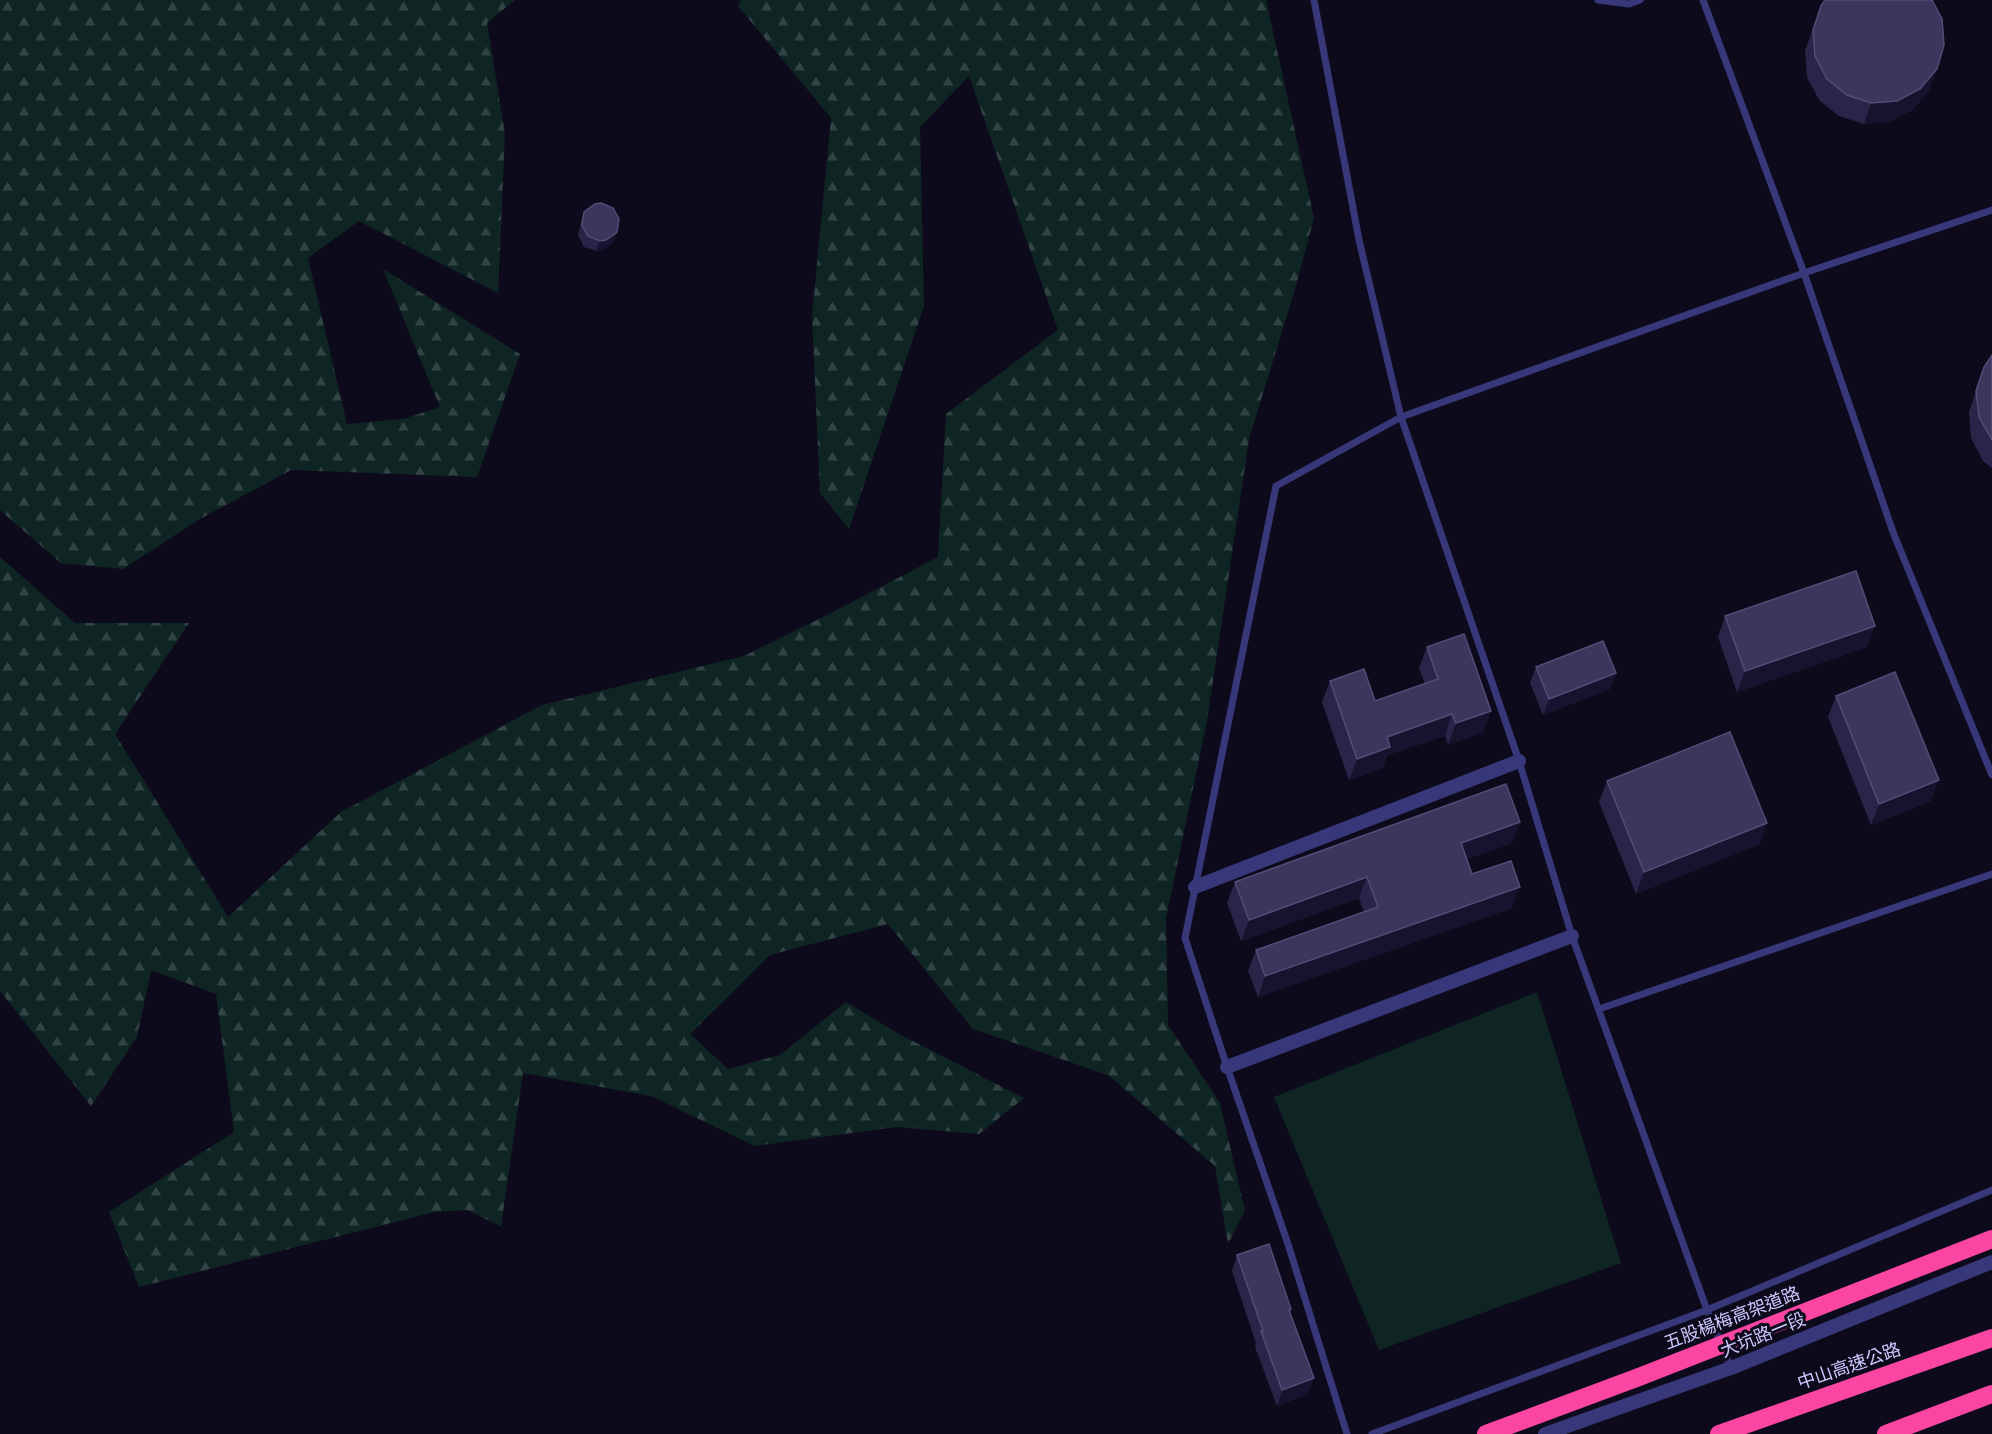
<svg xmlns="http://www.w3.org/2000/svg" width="1992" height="1434" font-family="'IBM Plex Sans','Noto Sans TC',sans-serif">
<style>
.grass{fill:#0f2523}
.forest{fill:url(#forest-firs)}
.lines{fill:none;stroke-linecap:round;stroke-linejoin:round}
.service{stroke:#373779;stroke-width:7}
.minor{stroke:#373779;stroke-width:14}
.motorway{stroke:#fa45a3;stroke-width:18}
.motorway-bridge{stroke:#fa45a3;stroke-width:18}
.wall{fill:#2a2449}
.shaded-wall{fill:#17132e}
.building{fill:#3b365c;stroke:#524c76;stroke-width:1.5}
.labels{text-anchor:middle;stroke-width:6;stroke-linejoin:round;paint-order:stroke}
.street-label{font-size:18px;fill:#cbc7fe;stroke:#0d0b1b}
</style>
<defs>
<pattern id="forest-firs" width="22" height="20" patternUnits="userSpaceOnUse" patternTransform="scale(1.5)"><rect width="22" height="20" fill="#0f2523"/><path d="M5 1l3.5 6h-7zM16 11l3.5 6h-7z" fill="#314344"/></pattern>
</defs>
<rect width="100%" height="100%" fill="#0d0b1b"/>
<polygon class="grass" points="1537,992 1621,1263 1379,1350 1274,1097"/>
<g class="forest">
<polygon points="0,0 515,0 487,23 505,134 498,293 359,221 308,258 347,424 403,419 440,407 383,269 520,354 477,477 291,470 198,520 123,569 61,563 0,510"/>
<polygon points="741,0 1266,0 1314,218 1295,289 1249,439 1207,721 1166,918 1168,1025 1220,1103 1245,1211 1228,1244 1215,1166 1108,1075 973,1029 888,924 770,955 690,1034 728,1069 780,1055 846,1002 899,1034 1024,1098 979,1134 896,1127 755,1146 651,1096 523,1073 501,1226 504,1228 467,1210 434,1212 139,1287 109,1212 234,1132 216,994 151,970 137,1037 91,1106 0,991 0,557 75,623 189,623 115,734 228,917 341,812 542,705 744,656 833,612 938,557 946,414 1058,330 969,76 920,127 924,306 849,529 820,493 812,316 831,118 738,6"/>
</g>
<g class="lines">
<g class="service">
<polyline points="1314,0 1359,240 1401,417 1519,761 1572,936 1707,1310 1731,1368"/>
<polyline points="1598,0 1629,4 1640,0"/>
<polyline points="1703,0 1804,273 1893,532 1992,775"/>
<polyline points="1599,1009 1992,874"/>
<polyline points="1347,1434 1288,1244 1227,1067 1185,938 1276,486 1401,417 1804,273 1992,210"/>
<polyline points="1372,1434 1707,1310 1992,1190"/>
</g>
<g class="minor">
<polyline points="1195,887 1519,761"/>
<polyline points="1227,1067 1572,936"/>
<polyline points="1545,1434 1731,1368 1992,1262"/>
</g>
<g class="motorway">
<polyline points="1719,1434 1992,1338"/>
<polyline points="1886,1434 1992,1394"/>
</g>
<polyline class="motorway-bridge" points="1486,1434 1639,1377 1992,1239"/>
</g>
<g class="wall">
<polygon points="1821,6 1929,91 1912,110 1890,122 1864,124 1839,116 1819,100 1807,77 1805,51"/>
<polygon points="584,212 617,232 613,243 603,250 596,251 584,247 578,235 581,223"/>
<polygon points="1992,355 1992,468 1983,461 1971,438 1969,412 1984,367"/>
<polygon points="1725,616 1875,626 1867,647 1737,692 1718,637"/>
<polygon points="1427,647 1483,732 1448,745 1445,736 1387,755 1383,768 1349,780 1322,702 1330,681 1375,701 1425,684 1419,668"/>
<polygon points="1536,667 1616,673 1610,689 1543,715 1530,683"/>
<polygon points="1836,696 1931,801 1871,825 1828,717"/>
<polygon points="1607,781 1760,844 1636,894 1599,802"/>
<polygon points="1520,822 1512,843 1467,859 1472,874 1512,908 1258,997 1248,971 1256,950 1364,912 1359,898 1241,941 1227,903 1235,882"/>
<polygon points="1237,1255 1291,1309 1290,1312 1308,1394 1277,1406 1255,1347 1256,1343 1232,1271"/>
</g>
<g class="shaded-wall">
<polygon points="1937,69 1929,91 1912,110 1890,122 1864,124 1871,103"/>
<polygon points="617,232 613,243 603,250 596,251 600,241"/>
<polygon points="1875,626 1867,647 1737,692 1745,671"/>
<polygon points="1616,673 1610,689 1543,715 1549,699"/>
<polygon points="1491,711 1483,732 1448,745 1456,723"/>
<polygon points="1452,714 1445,736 1387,755 1383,768 1349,780 1357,759 1387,737"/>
<polygon points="1939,780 1931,801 1871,825 1879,804"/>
<polygon points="1520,822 1512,843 1453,864 1461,843"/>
<polygon points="1767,823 1760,844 1636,894 1644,872"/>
<polygon points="1367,877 1359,898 1241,941 1249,920"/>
<polygon points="1520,887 1512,908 1258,997 1265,976"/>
<polygon points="1314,1378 1308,1394 1277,1406 1282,1390"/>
</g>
<g class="building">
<polygon points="1825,0 1932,0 1942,19 1944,45 1937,69 1920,89 1897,101 1871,103 1847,95 1827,79 1815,56 1813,30 1821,6"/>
<polygon points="601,203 613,208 619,219 617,232 606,240 600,241 588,236 582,225 584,212 595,204"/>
<polygon points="1992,355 1992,440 1979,417 1976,391 1984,367"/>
<polygon points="1856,571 1875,626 1745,671 1725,616"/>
<polygon points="1464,634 1491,711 1456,723 1452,714 1387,737 1390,747 1357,759 1330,681 1364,669 1375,701 1438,679 1427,647"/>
<polygon points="1603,641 1616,673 1549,699 1536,667"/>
<polygon points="1895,672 1939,780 1879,804 1836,696"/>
<polygon points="1730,732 1767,823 1644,872 1607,781"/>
<polygon points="1506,784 1520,822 1461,843 1472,874 1511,861 1520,887 1265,976 1256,950 1378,907 1367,877 1249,920 1235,882"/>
<polygon points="1269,1244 1291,1309 1289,1310 1314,1378 1282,1390 1261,1331 1263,1331 1237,1255"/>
</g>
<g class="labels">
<g class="street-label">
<text transform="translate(1732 1318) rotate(-21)" y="6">五股楊梅高架道路</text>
<text transform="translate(1763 1335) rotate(-22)" y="6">大坑路一段</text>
<text transform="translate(1849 1366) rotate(-19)" y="6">中山高速公路</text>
</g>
</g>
</svg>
